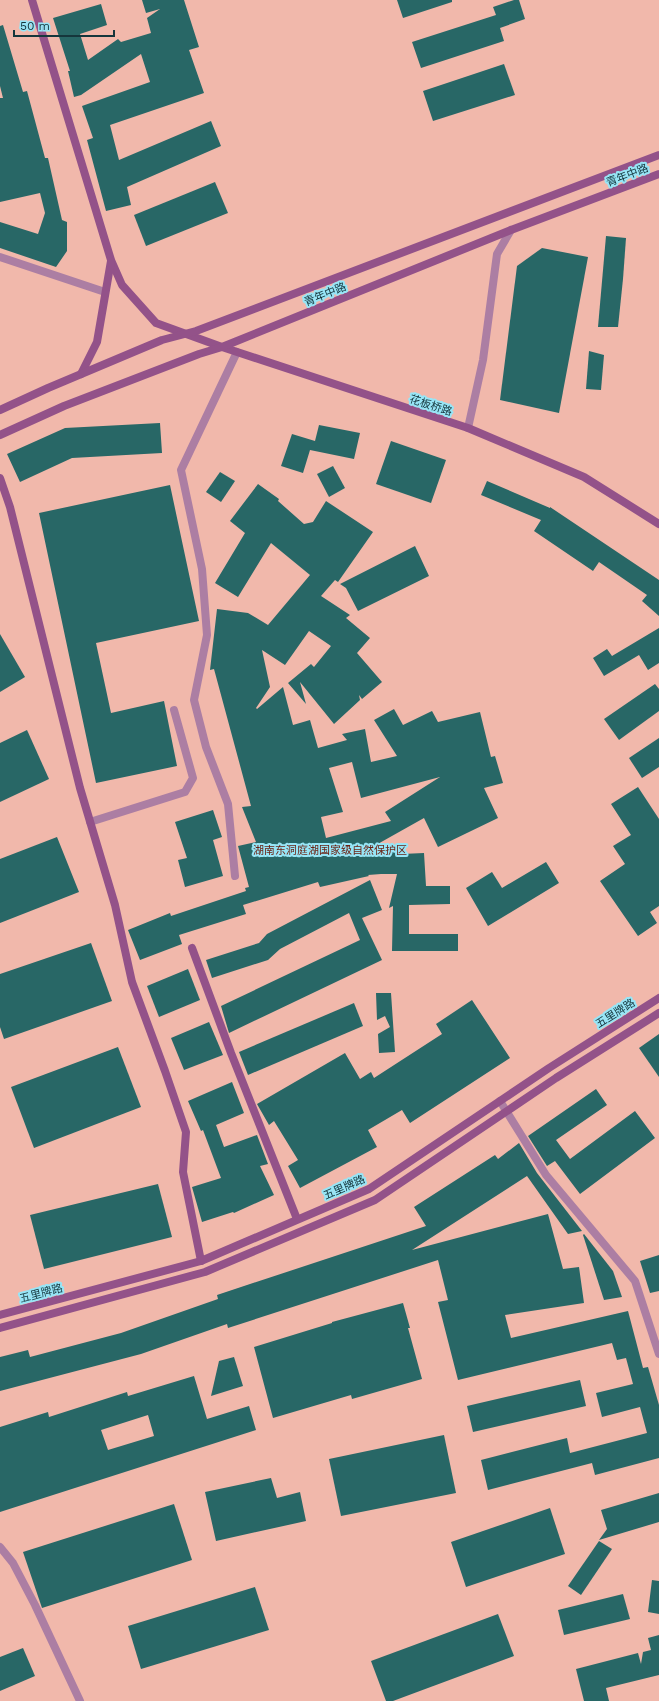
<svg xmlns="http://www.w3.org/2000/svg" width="659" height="1701" font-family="'Work Sans','Noto Sans SC',sans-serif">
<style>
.green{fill:#f1b8ab}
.building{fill:#286766;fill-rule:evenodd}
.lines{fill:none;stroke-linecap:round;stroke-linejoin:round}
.street{stroke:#ac7ea3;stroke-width:8}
.secondary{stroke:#935289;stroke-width:8}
.labels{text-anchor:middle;stroke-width:4;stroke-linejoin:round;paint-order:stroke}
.street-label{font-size:11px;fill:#15363c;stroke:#97e5f6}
.park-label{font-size:11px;fill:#6a1f10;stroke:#97e5f6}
</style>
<rect width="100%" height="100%" fill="#97e5f6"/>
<rect class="green" x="0" y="0" width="659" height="1701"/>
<g class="building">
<polygon points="142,0 184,0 199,47 189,50 204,93 110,125 119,160 211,121 221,146 127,187 131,205 106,211 87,140 93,138 82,106 150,82 141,54 81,95 74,97 68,71 70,71 53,18 101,4 107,25 80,34 88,60 118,39 121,42 151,33 147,18 160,9 146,13"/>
<polygon points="397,0 452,0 452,2 403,18"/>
<polygon points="514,0 519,0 525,19 500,28 504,41 421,68 412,42 496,15 493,7"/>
<polygon points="3,25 23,92 27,91 45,158 48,158 62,220 67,222 67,251 56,267 0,248 0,222 38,234 45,213 40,193 0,202 0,98 3,98 0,86 0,26"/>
<polygon points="504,64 515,95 433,121 423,91"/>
<polygon points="215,182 228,213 146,246 134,215"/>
<polygon points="606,236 626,238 623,279 618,327 598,327"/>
<polygon points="542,248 588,257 559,413 500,400 517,266"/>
<polygon points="589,351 604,355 601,390 586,389"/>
<polygon points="160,423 162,453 72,458 20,482 7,454 65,428"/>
<polygon points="319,425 360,433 354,459 310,450 303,473 281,466 292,434 315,441"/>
<polygon points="391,441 446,460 431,503 376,484"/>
<polygon points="333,466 345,488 329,497 317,474"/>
<polygon points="220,472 235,481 221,502 206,492"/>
<polygon points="487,481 550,508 550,507 659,580 659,616 642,601 647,595 599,562 593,571 534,531 541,520 481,495"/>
<path d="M258 484 279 499 278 501 304 524 313 522 326 501 373 532 338 582 335 580 321 596 350 615 346 618 370 638 357 653 382 682 362 699 359 695 360 700 334 724 300 682 306 704 288 683 311 664 314 667 331 646 309 631 285 665 262 650 270 687 256 708 257 709 283 687 293 725 310 720 318 748 347 740 342 734 365 729 371 762 397 756 374 720 394 709 403 725 432 711 438 722 480 712 491 757 495 756 503 783 484 788 498 818 438 847 424 818 367 850 402 848V854L424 853 426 886H450V904L409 905V934H458V951H392L393 906 389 908 397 874H381L368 875 369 876 320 887 318 882 243 905 246 914 179 935 182 944 140 960 128 930 170 913 171 916 246 891 245 888 249 887 238 846 256 842 242 807 251 806 214 669 210 670 217 609 248 613 268 625 310 575 271 543 238 597 215 583 245 533 230 521ZM352 762 361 798 440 777 385 812 391 821 326 838 321 817 343 812 329 768Z"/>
<polygon points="170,485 199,621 96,643 111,713 164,701 177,766 96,783 39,513"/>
<polygon points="415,546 429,576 358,611 346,588 340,584"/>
<polygon points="659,628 659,663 648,670 639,655 604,676 593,658 607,649 612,656"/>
<polygon points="0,634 25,677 0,692"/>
<polygon points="655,684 659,689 659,711 619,740 604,719"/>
<polygon points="27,730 49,779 0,802 0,743"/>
<polygon points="659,738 659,767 642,778 629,758"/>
<polygon points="638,787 659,819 659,906 650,912 657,923 638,936 600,881 625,864 613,846 631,835 611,804"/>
<polygon points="213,810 222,837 213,840 223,876 185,887 178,860 187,858 175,822"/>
<polygon points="57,837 79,892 0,923 0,859"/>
<polygon points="546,862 559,883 488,926 466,888 492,872 502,888"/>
<polygon points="370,880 382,910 362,918 382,960 229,1033 221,1006 360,940 349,913 280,949 268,960 212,978 206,960 259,943 267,934"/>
<polygon points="91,943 112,1001 4,1039 0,1027 0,974"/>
<polygon points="188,969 200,1000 159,1017 147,986"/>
<polygon points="376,993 391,993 395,1052 379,1053 378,1034 390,1027 385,1016 377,1020"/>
<polygon points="472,1000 510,1058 410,1123 402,1110 368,1130 377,1147 300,1188 288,1166 298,1160 274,1121 269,1125 257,1104 345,1053 360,1079 371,1072 374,1078 442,1034 436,1024"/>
<polygon points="354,1003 363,1026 248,1075 239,1052"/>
<polygon points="209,1022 223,1055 184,1070 171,1038"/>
<polygon points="659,1034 659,1077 639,1048"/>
<polygon points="118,1047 141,1107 34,1148 11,1087"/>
<polygon points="232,1082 244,1113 216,1125 224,1147 257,1135 268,1164 260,1166 274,1195 234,1213 233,1212 202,1222 192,1187 221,1178 203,1130 201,1131 188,1101"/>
<polygon points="596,1089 607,1105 556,1140 570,1159 635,1111 655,1138 580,1194 555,1161 547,1166 528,1136"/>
<polygon points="519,1143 537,1173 582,1231 568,1234 527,1176 412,1250 548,1214 563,1269 579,1267 584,1303 505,1315 511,1338 628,1311 643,1368 648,1367 659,1405 659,1458 595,1475 592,1463 488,1490 481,1460 567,1438 570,1453 647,1433 640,1407 602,1417 596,1393 633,1384 626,1358 617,1360 612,1343 458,1380 438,1302 448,1300 438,1260 228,1328 227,1324 141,1354 0,1391 0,1357 28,1350 30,1357 121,1333 218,1299 217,1295 426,1226 414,1207 495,1155 498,1159"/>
<polygon points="158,1184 172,1237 44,1269 30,1215"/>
<polygon points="584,1234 613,1271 622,1297 604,1300 583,1235"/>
<polygon points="659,1255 659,1291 650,1293 640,1261"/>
<polygon points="403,1303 410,1328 408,1328 422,1379 352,1399 351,1395 273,1418 254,1347 332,1323 332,1322"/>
<polygon points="234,1357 243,1386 211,1396 219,1361"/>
<path d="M194 1376 207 1419 249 1406 256 1430 0 1512V1427L48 1412 49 1417 127 1392 128 1396ZM148 1415 154 1436 108 1450 101 1430Z"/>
<polygon points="580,1380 586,1406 473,1432 467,1406"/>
<polygon points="444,1435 456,1493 341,1516 329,1459"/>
<polygon points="271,1478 277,1498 300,1492 306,1521 216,1541 205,1492"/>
<polygon points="659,1493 659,1522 599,1540 607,1529 601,1510"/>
<polygon points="174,1504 192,1560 42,1608 23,1552"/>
<polygon points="550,1508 565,1554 466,1587 451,1542"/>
<polygon points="599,1541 612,1549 581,1595 568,1586"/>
<polygon points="652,1580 659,1581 659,1614 648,1612"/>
<polygon points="255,1587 269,1630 141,1669 128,1626"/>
<polygon points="623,1594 630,1619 564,1635 558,1610"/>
<polygon points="498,1614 514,1656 393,1701 386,1701 371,1661"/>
<polygon points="659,1635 659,1675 606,1688 609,1701 584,1701 576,1669 638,1653 641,1664 643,1652 651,1650 648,1638"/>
<polygon points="23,1648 35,1676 0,1691 0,1657"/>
</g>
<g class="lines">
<g class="street">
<polyline points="0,257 105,292"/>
<polyline points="468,428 483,360 497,254 511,230"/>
<polyline points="90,822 185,792 193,778 174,710"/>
<polyline points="235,876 228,804 206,747 194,700 207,635 202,569 181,470 237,352"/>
<polyline points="500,1101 546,1175 635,1281 659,1354"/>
<polyline points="0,1547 13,1563 35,1605 80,1701"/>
</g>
<g class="secondary">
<polyline points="32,0 111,260 122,285 156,323 222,347 468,428 584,477 659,524"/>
<polyline points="81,374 97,342 111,261"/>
<polyline points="0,410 48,388 162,340 196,331 659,155"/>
<polyline points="0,435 64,406 199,354 222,347 511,230 659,174"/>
<polyline points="0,478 10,507 80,788 115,905 132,982 165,1071 186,1132 183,1172 201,1261"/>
<polyline points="192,948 231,1053 297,1219"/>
<polyline points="0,1315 201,1261 369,1189 549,1068 659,998"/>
<polyline points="0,1328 205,1272 375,1200 556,1078 659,1013"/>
</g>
</g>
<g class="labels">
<g class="street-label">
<text transform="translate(627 175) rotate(-21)" y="4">青年中路</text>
<text transform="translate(325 294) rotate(-22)" y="4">青年中路</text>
<text transform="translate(431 405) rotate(18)" y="4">花板桥路</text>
<text transform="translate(615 1013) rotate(-32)" y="4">五里牌路</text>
<text transform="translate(344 1187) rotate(-24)" y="4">五里牌路</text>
<text transform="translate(41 1293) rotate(-15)" y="4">五里牌路</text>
</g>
<g class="park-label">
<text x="330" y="854">湖南东洞庭湖国家级自然保护区</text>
</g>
</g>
<path d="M14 30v6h100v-6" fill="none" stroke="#15363c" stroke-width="2"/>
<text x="20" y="30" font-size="12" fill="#15363c" stroke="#97e5f6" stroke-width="3" paint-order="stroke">50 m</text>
</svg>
